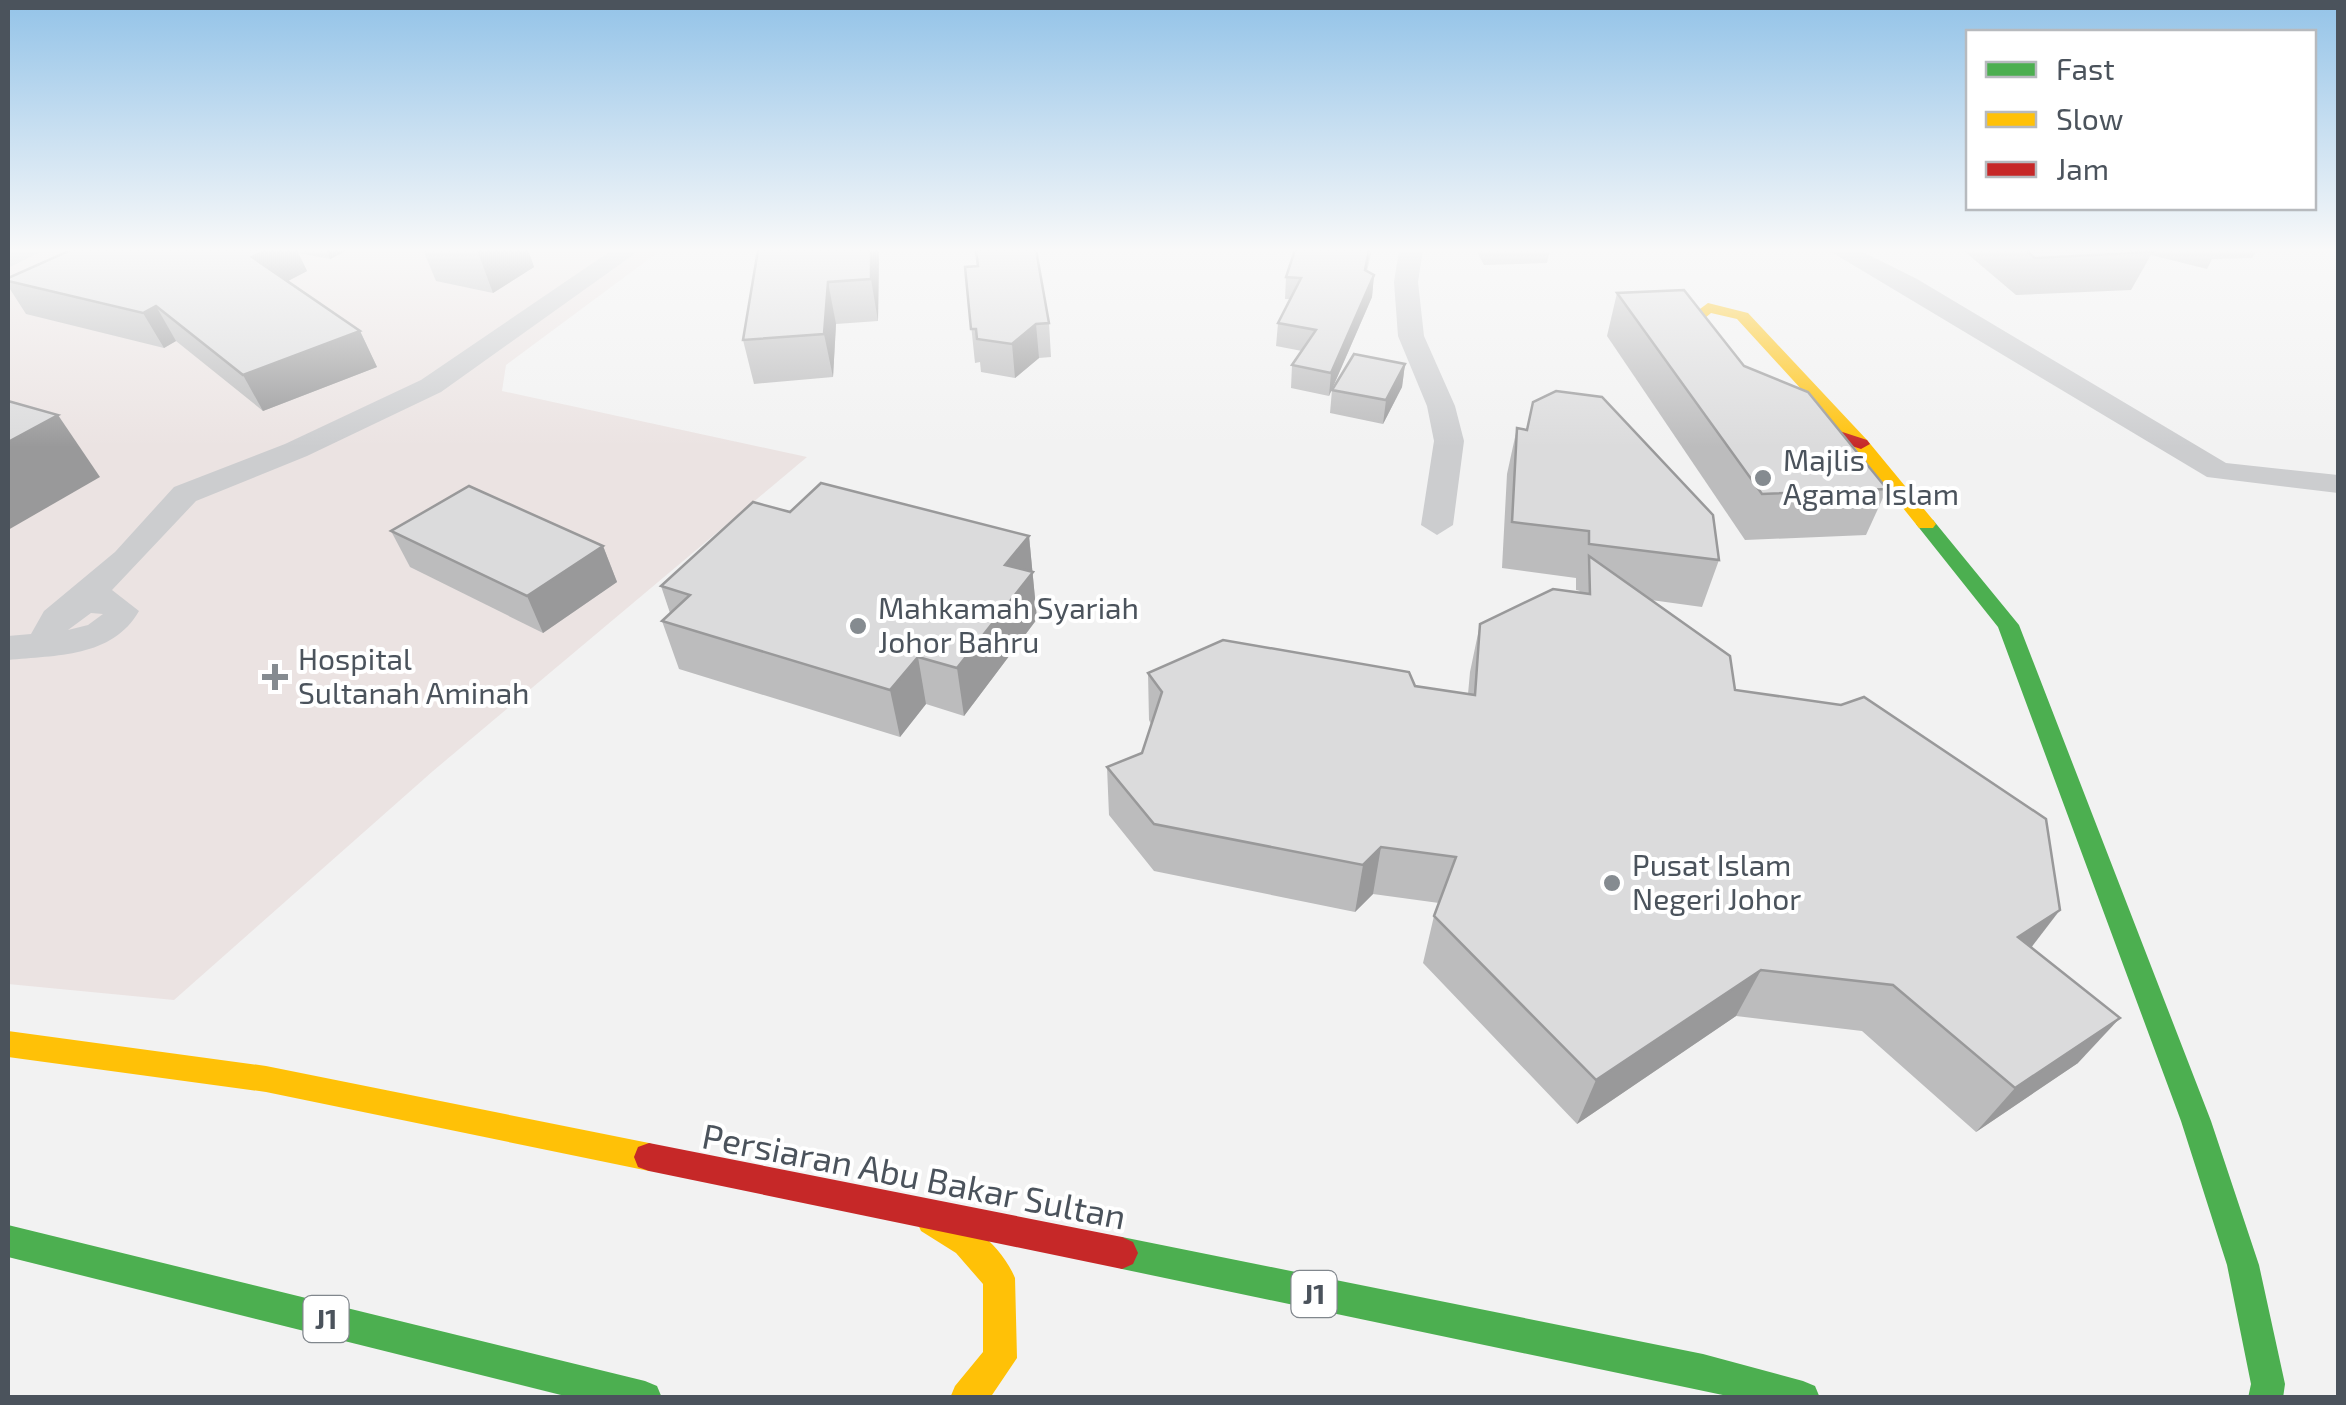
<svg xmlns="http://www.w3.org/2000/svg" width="2346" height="1405" font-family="'Exo 2',sans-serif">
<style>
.medical{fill:#ebe3e2}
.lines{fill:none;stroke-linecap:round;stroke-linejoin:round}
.street{fill:#cccdcf;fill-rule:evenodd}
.fast{fill:#4caf50;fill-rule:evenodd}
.slow{fill:#ffc107;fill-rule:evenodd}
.jam{fill:#c62828;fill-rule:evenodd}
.wall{fill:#bcbcbd}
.shaded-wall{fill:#99999a}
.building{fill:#dbdbdc;stroke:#99999a;stroke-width:2.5}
.poi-dot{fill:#858b90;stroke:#fff;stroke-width:4}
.labels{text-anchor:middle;stroke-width:8;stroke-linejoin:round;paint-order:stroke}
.shield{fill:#fff;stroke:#81878d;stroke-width:2.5}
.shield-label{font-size:28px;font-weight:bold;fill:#4b535c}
.poi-label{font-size:30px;fill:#4b535c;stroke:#fff;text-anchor:start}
.near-street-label{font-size:35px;fill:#4b535c;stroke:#fff}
</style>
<rect width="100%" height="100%" fill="#f2f2f2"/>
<polygon class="medical" points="8,250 661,250 506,365 502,391 807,457 433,771 174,1000 8,984"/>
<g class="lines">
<g class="street">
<polygon points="12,250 44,250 8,268 8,252"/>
<path d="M612 250H640L441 392 307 456 196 501 112 590 139 611C112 658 56 655 8 660V636L31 634 44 611 115 552 174 487 285 444 421 380ZM91 613 103 614 88 625 68 630Z"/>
<polygon points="1399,250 1423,250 1418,282 1424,336 1455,406 1464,441 1453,525 1437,535 1421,525 1434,441 1427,406 1398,336 1394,282"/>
<polygon points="1828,250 1859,250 1917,279 2226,463 2338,475 2338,493 2207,477"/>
</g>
<g class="fast">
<polygon points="1926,518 1933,520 2019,625 2211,1121 2259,1265 2285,1384 2283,1398 2248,1398 2251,1384 2227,1265 2181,1121 1998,627 1916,524"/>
<polygon points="8,1225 645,1381 657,1386 662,1398 573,1398 8,1257"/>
<polygon points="1122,1237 1703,1354 1803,1381 1815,1386 1820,1398 1737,1398 1122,1269 1111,1264 1106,1253 1111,1242"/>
</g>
<g class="slow">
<polygon points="1708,303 1748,313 1867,440 1933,520 1936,524 1933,528 1919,528 1855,448 1737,319 1711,313 1698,324 1728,365 1714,368 1681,323"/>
<polygon points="8,1031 266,1066 649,1143 660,1147 664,1157 660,1167 649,1171 266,1092 8,1057"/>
<path d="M932 1204C965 1218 1001 1244 1015 1278L1017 1358 990 1398H950L955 1386 983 1352V1284L956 1253 921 1231 916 1220 921 1209Z"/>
</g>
<g class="jam">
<polygon points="1781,412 1867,440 1870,444 1861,449 1775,421 1775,413"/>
<polygon points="649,1143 1122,1237 1133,1242 1138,1253 1133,1264 1122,1269 649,1171 638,1167 634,1157 638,1147"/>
</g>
</g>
<g class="wall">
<polygon points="71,250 348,250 330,259 298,253 307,271 288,281 360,331 377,367 263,411 176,341 164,348 26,314 8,286 8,278"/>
<polygon points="423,250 528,250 534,267 493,293 436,281"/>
<polygon points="758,250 879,250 878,321 836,324 833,377 754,384 743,340"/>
<polygon points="1295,250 1372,250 1367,271 1374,275 1372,297 1329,396 1291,388 1292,365 1302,351 1276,346 1278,323 1290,299 1285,299 1286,277"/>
<polygon points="1476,250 1550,250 1547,263 1484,265"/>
<polygon points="1963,250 2257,250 2252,258 2212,259 2207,269 2151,255 2131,290 2016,295"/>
<polygon points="965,267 1049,323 1051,357 1039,358 1015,378 981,372 980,362 975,363"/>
<polygon points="1617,293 1744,366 1887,489 1866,535 1745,540 1607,336"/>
<polygon points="1405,364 1402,387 1383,424 1330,413 1332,390"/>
<polygon points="1517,428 1719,560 1702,607 1651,600 1735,690 2031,947 2078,1063 1976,1132 1862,1031 1736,1016 1577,1124 1423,963 1434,916 1439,903 1373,894 1355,912 1154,871 1109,815 1107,767 1142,753 1151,724 1149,720 1148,673 1415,686 1468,694 1470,672 1480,624 1579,592 1580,591 1576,590 1576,578 1502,568 1507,474"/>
<polygon points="790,512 1029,536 1037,619 964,716 926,704 900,737 679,669 662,621 670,613 661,586"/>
<polygon points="391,531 603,546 617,582 543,633 410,567"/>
</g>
<g class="shaded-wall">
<polygon points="266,250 297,250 307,271 269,291 252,257"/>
<polygon points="326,250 348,250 330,259"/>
<polygon points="477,250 528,250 534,267 493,293"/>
<polygon points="871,250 879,250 878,321 871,279"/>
<polygon points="1374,275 1372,297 1329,396 1331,373"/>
<polygon points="828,282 836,324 833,377 824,334"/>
<polygon points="156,306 176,341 164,348 143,313"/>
<polygon points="1036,324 1039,358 1015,378 1012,344"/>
<polygon points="360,331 377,367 263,411 243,375"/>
<polygon points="1405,364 1402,387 1383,424 1386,400"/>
<polygon points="58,415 100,477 8,530 8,442"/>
<polygon points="1029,536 1037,619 964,716 957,668 1005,565"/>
<polygon points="603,546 617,582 543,633 527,596"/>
<polygon points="918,657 926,704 900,737 890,690"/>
<polygon points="1381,847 1373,894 1355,912 1363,865"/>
<polygon points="2060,910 2024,957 2018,937"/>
<polygon points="1761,970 1736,1016 1577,1124 1596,1080"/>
<polygon points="2120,1018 2078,1063 1976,1132 2015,1088"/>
</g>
<g class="building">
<polygon points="71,250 266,250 252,257 360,331 243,375 156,306 143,313 8,281 8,278"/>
<polygon points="758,250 871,250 871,279 828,282 824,334 743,340"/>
<polygon points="976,250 1036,250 1049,323 1036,324 1012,344 977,339 976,329 971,329 965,267 978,266"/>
<polygon points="1295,250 1369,250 1365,270 1374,275 1331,373 1292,365 1316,330 1278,323 1301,278 1286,277"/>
<polygon points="2025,250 2148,250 2152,252 2035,258"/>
<polygon points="1684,290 1744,366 1808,392 1887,489 1762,494 1617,293"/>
<polygon points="1354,354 1405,364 1386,400 1332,390"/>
<polygon points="1556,391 1602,397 1713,515 1719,560 1589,544 1589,531 1512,522 1517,428 1527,430 1533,402"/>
<polygon points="8,401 58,415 8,442"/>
<polygon points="821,483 1029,536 1005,565 1033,572 957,668 918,657 890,690 662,621 690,595 661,586 753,502 790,512"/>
<polygon points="469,486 603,546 527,596 391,531"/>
<polygon points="1589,556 1730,656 1735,690 1841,705 1864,697 2046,819 2060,910 2018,937 2120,1018 2015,1088 1893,985 1761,970 1596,1080 1434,916 1456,857 1381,847 1363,865 1154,824 1107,767 1142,753 1162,692 1148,673 1223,640 1409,672 1415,686 1475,695 1480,624 1553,589 1590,594"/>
</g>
<linearGradient id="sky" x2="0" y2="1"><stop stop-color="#93c3e8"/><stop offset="0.56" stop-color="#f9f9f9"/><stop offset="1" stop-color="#f9f9f9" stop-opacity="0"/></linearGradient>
<rect width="2346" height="447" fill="url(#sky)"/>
<g class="poi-dot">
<circle cx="1763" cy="478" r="10"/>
<circle cx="858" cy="626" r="10"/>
<path d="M270 662h10v10h10v10h-10v10h-10v-10h-10v-10h10z"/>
<circle cx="1612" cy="883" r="10"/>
</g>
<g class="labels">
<g class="shield">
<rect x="1291.5" y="1271" width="45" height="46" rx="8"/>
<rect x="303.5" y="1296" width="45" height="46" rx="8"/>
</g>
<g class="shield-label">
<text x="1314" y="1304">J1</text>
<text x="326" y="1329">J1</text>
</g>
<g class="poi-label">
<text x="1783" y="471">Majlis<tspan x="1783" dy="34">Agama Islam</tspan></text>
<text x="878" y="619">Mahkamah Syariah<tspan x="878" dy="34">Johor Bahru</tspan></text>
<text x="298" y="670">Hospital<tspan x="298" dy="34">Sultanah Aminah</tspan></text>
<text x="1632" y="876">Pusat Islam<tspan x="1632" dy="34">Negeri Johor</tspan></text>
</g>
<g class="near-street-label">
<text transform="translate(914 1177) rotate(11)" y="12">Persiaran Abu Bakar Sultan</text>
</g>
</g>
<rect width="2346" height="1405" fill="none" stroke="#4b535c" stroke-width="20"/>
<rect x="1966" y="30" width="350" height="180" fill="#ffffff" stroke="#b7babe" stroke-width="2.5"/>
<rect x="1986" y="62" width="50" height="15" fill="#4caf50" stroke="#b7babe" stroke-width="2.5"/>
<text x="2056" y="80" font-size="30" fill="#4b535c">Fast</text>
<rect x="1986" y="112" width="50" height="15" fill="#ffc107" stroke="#b7babe" stroke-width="2.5"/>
<text x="2056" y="130" font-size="30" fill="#4b535c">Slow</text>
<rect x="1986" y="162" width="50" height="15" fill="#c62828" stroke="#b7babe" stroke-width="2.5"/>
<text x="2056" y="180" font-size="30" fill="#4b535c">Jam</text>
</svg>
